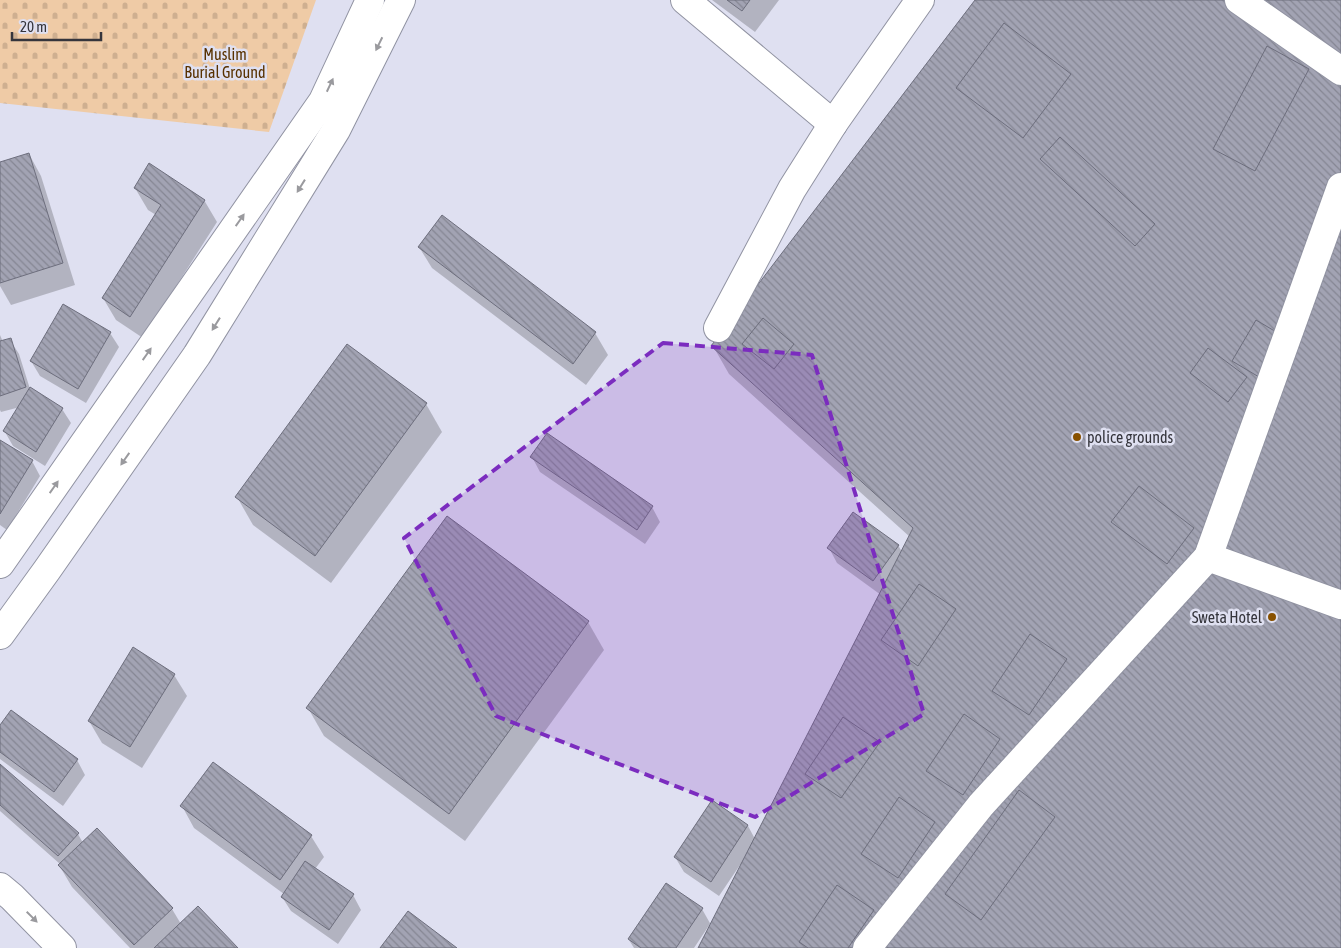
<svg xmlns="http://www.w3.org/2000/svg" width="1341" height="948" font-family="'Asap Condensed',sans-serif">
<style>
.cemetery{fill:url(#cemetery-stones)}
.shadow{fill:#0003}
.building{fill:url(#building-back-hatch);stroke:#6d6e7d}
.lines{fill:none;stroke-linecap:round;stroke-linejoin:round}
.street-casing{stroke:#9193a2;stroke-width:30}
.primary-casing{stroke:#9193a2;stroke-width:30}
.street{stroke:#fff;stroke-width:28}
.primary{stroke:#fff;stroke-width:28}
.oneway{fill:#9a9a9e}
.marked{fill:#7b2cbf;fill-opacity:0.2;stroke:#7b2cbf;stroke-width:4;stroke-dasharray:10 6;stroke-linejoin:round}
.poi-dot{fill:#885100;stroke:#dfe0f1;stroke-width:2}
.labels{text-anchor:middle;stroke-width:5;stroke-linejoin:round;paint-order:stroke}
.park-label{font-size:16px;fill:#583100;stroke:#dfe0f1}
.poi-label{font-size:16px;fill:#35353c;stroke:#dfe0f1;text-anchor:start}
</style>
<defs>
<pattern id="cemetery-stones" width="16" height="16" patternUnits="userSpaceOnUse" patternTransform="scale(1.25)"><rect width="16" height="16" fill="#efcba6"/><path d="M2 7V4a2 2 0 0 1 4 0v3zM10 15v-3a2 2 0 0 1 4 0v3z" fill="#ceaf90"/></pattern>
<pattern id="building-back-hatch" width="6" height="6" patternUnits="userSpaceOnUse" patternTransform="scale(1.25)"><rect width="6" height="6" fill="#a2a3b3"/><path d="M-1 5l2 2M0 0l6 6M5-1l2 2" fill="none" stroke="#858693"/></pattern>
</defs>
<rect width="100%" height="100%" fill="#dfe0f1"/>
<polygon class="cemetery" points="0,0 316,0 269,132 0,103"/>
<g class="shadow">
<polygon points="712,0 779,0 755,32"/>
<polygon points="976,0 1341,0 1341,948 700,948 742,865 740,865 719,896 684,872 675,857 712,802 748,826 755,839 881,595 837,563 829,548 898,545 902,552 910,537 729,374 713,346"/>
<polygon points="29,154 41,176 75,285 11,305 0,286 0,163"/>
<polygon points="135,188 204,200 217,222 143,338 116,320 103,298 156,215 148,210"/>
<polygon points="442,216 595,333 608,355 586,385 432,268 419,247"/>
<polygon points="110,333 119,347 86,403 40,376 31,361"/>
<polygon points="0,335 3,342 10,340 19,354 30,389 62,409 71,423 45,466 13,446 5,432 20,407 1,412 0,410"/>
<polygon points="426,404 442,432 331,583 253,525 237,497"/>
<polygon points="0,441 32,461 40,476 7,530 0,525"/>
<polygon points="532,457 652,507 660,522 645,544 540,472"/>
<polygon points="447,518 588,622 604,650 465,841 324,736 308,708"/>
<polygon points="174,675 187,696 142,768 102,743 89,721"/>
<polygon points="0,727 77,760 85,775 63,806 0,759"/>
<polygon points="0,766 78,834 83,843 172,909 181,924 236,948 130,948 72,887 59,865 60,864 0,811"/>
<polygon points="182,806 311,836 324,857 315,869 353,895 361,910 338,944 291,911 282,897 284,894 194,828"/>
<polygon points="702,909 711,925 710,924 694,948 634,948 629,940"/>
</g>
<g class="building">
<polygon points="727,0 750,0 742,11"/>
<polygon points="975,0 1341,0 1341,948 698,948 913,528 711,346"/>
<polygon points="1004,23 1071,74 1023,138 956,88"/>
<polygon points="1267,46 1309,69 1255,171 1213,149"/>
<polygon points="1060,137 1155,224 1135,246 1040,159"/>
<polygon points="29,153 63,263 0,283 0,162"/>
<polygon points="149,163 205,200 130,317 102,298 161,205 134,188"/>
<polygon points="442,215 596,332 573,364 418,247"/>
<polygon points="63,304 111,332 78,389 30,361"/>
<polygon points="763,318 794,344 774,369 742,344"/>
<polygon points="1256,320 1283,336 1259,377 1232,361"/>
<polygon points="11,338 26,387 0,396 0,341"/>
<polygon points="347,344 427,403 315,556 235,497"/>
<polygon points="1208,348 1247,377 1228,402 1190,373"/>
<polygon points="30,387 63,408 36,452 3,431"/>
<polygon points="547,433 653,506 637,530 530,457"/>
<polygon points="0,440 33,460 0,514"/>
<polygon points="1139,486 1194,528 1167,564 1111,522"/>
<polygon points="853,512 899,545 873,581 827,548"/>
<polygon points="447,516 589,621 449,814 306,708"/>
<polygon points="919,584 956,609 918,666 881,640"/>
<polygon points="1030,634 1067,659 1029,715 992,691"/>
<polygon points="133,647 175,674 130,747 88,721"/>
<polygon points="11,710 78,759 54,792 0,752 0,725"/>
<polygon points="964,714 1000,739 963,795 926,771"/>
<polygon points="843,717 880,742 841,798 805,774"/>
<polygon points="213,762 312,835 280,880 180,806"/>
<polygon points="0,764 79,833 58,856 0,805"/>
<polygon points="1019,790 1055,817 981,920 945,894"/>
<polygon points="899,797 935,822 898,878 861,854"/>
<polygon points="712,800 748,825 711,882 674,857"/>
<polygon points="97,828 173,908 134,945 58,865"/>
<polygon points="305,861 354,894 329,930 281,897"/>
<polygon points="666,883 703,908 676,948 641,948 628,939"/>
<polygon points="837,885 874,910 848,948 808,948 799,942"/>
<polygon points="198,906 238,948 154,948"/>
<polygon points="408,911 457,948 380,948"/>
</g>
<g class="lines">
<defs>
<g id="street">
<polyline points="685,0 833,124"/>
<polyline points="1239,0 1341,71"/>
<polyline points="718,328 792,189 833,124 920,0"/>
<polyline points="1208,557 1341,605"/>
<polyline points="0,564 323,101 370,0"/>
<polyline points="0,635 47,570 197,355 336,130 401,0"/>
<polyline points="867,948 981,805 1208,557 1341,187"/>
</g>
<polyline id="primary" points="0,887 12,897 62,948"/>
</defs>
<use href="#street" class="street-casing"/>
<use href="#primary" class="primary-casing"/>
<use href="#street" class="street"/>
<use href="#primary" class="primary"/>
</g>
<defs><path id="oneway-solid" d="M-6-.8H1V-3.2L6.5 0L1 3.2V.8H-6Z" transform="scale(1.25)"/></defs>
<g class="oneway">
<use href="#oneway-solid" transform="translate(379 44) rotate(116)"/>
<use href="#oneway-solid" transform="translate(330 85) rotate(-65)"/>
<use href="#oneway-solid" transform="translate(301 186) rotate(122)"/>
<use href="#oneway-solid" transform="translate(240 220) rotate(-55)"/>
<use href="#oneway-solid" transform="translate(216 324) rotate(122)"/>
<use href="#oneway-solid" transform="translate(147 354) rotate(-55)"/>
<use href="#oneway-solid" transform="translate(125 459) rotate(125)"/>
<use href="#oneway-solid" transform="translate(54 487) rotate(-55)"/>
<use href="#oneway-solid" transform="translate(32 917) rotate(45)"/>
</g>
<path class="marked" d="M663 343 812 355 924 714 755 817 496 716 404 538Z"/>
<g class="poi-dot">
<circle cx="1077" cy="437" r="5"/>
<circle cx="1272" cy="617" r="5"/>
</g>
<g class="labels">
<g class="park-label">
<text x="225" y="60">Muslim<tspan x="225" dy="18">Burial Ground</tspan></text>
</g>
<g class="poi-label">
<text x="1087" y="443">police grounds</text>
<text x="1262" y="623" text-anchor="end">Sweta Hotel</text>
</g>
</g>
<path d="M12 32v8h89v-8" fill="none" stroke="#35353c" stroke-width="2.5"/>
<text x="20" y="32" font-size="15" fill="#35353c" stroke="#dfe0f1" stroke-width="4" paint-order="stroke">20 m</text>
</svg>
